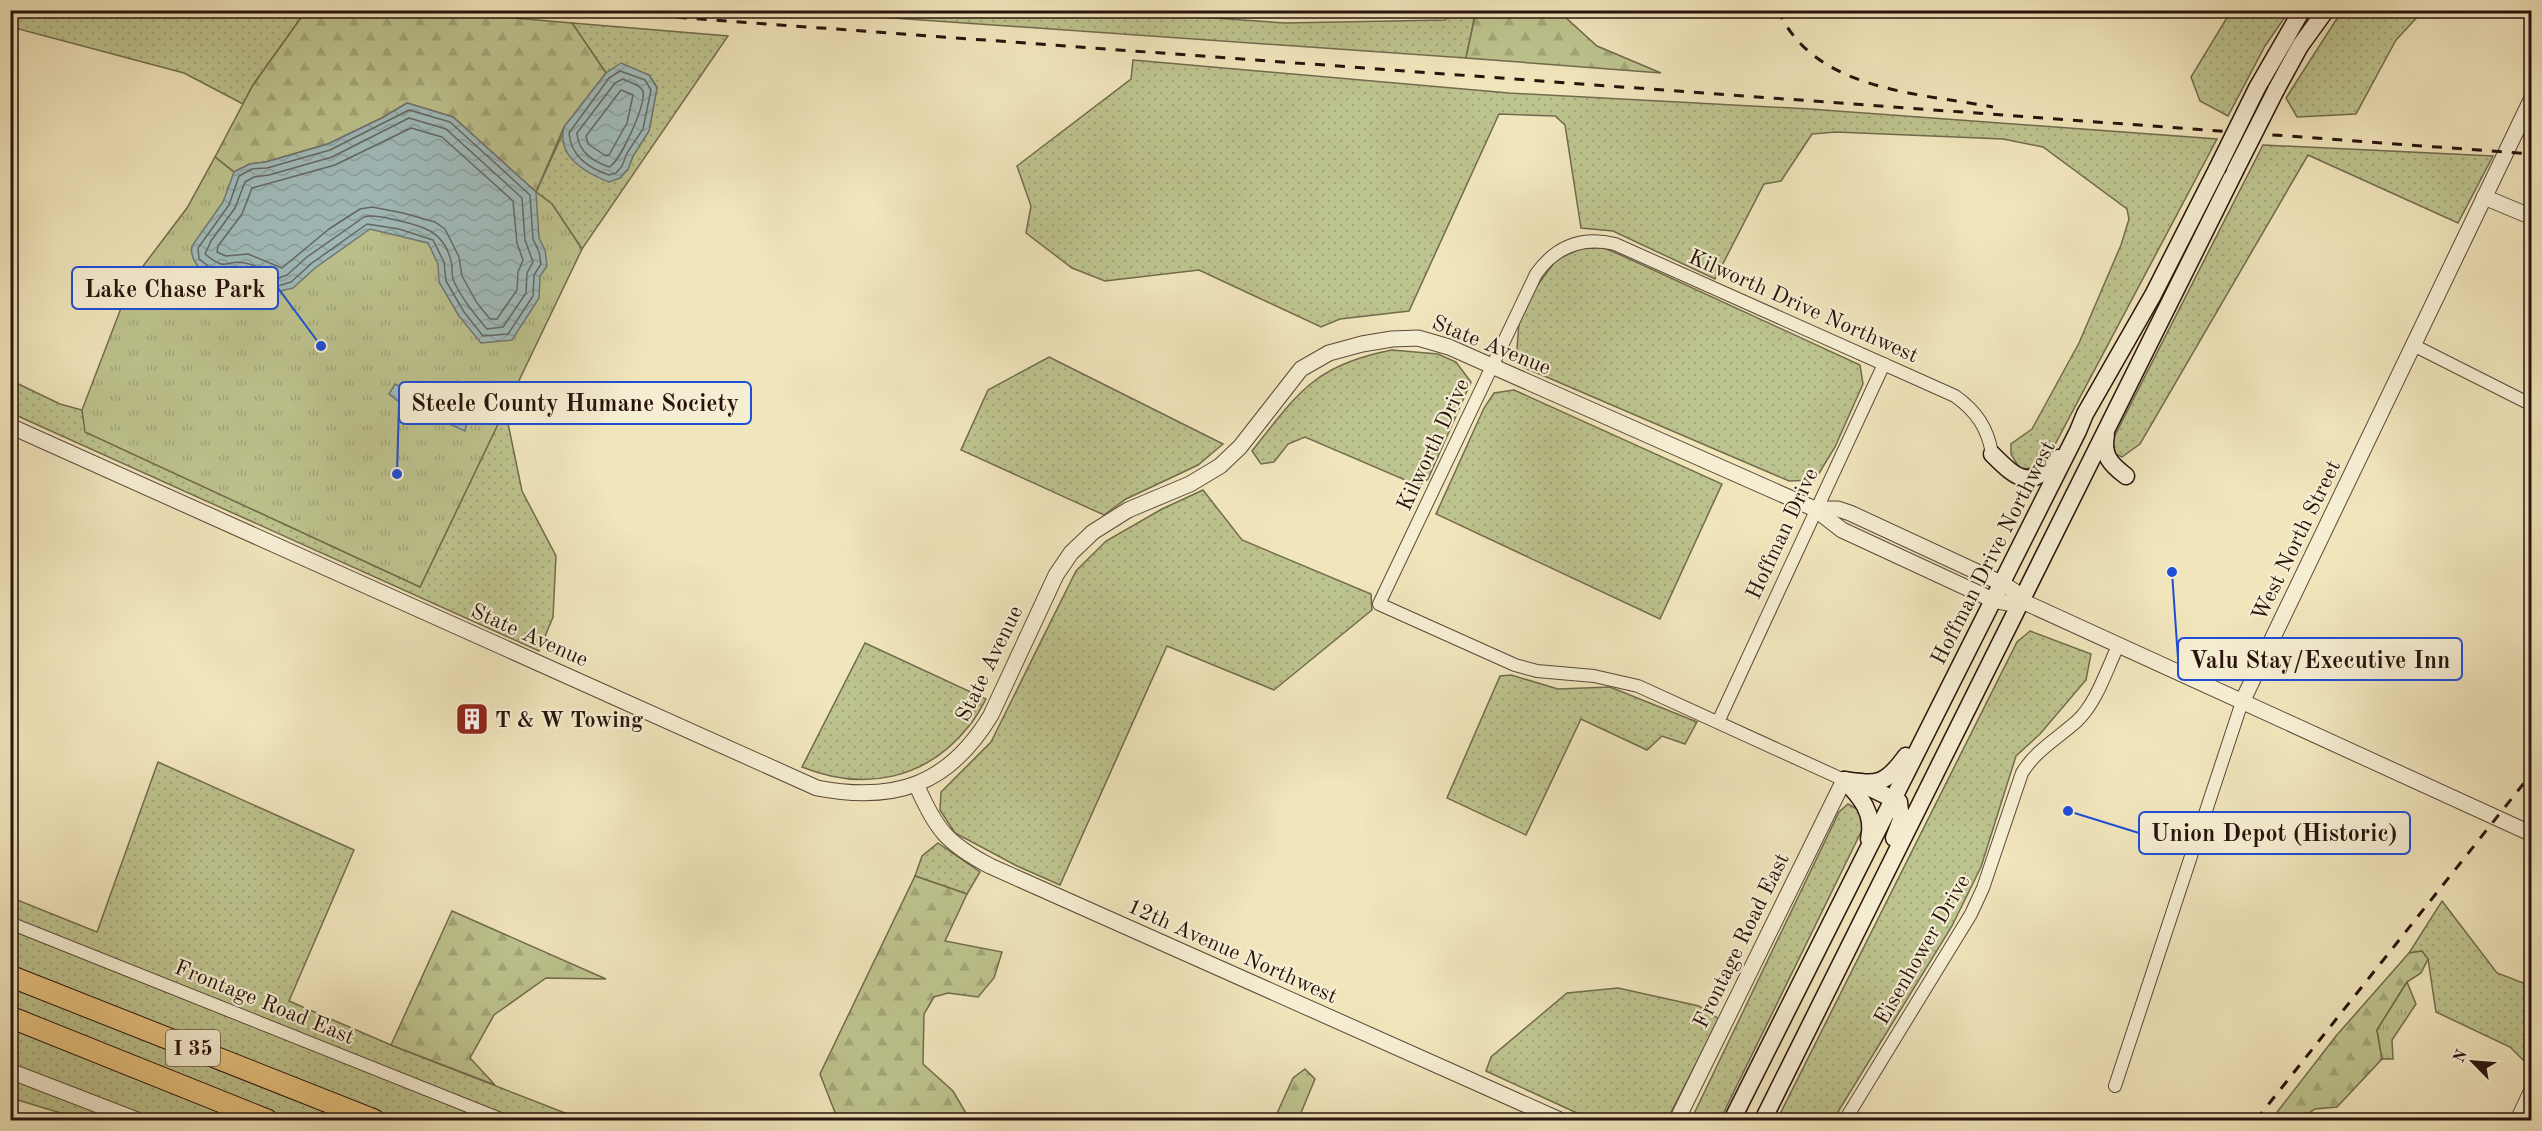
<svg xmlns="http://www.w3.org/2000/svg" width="2542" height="1131" font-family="'Old Standard TT',serif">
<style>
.grass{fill:url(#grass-dots);stroke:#726b4d;stroke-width:1.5}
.forest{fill:url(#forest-firs);stroke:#726b4d;stroke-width:1.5}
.park{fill:url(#park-tufts);stroke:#726b4d;stroke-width:1.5}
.water{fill:url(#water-waves);stroke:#717876;stroke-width:1.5}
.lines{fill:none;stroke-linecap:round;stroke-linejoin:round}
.shore{stroke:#646864;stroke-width:1.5}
.minor-casing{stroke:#5a4838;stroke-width:14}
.tertiary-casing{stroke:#5a4838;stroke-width:17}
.secondary-casing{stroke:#28130c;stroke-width:19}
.motorway-casing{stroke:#28130c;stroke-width:23}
.minor{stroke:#f6eed3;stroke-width:12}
.tertiary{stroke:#f6eed3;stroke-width:15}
.secondary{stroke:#f6eed3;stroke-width:16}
.motorway{stroke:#e8c27e;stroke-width:21}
.rail{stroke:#28130c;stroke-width:3;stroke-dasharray:10 10;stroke-linecap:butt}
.secondary-bridge-casing{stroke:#28130c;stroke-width:19;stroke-linecap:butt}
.secondary-bridge{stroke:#f6eed3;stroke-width:16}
.labels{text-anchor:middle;stroke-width:4.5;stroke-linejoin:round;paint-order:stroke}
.shield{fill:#f6eed3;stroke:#665548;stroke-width:1.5}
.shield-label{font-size:21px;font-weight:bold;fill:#28130c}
.street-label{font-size:22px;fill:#28130c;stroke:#f6eed3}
.poi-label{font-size:22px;font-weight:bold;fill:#28130c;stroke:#f6eed3;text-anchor:start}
.leader{fill:none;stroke:#1d4ed8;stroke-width:2}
.callout-dot{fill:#1d4ed8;stroke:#f6eed3;stroke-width:2}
.callout{fill:#f6eed3;stroke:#1d4ed8;stroke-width:2}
.callout-label{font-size:24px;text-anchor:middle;font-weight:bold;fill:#28130c}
</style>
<defs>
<pattern id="grass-dots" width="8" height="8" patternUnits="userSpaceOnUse" patternTransform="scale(1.5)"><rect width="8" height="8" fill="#bdc38e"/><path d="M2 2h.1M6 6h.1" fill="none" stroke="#a2a779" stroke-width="1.8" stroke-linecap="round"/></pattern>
<pattern id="forest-firs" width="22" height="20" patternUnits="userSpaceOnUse" patternTransform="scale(1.5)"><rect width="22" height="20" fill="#bdc38e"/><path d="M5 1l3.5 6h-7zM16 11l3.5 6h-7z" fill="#a2a779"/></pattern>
<pattern id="park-tufts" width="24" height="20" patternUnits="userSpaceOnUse" patternTransform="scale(1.5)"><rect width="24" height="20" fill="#bdc38e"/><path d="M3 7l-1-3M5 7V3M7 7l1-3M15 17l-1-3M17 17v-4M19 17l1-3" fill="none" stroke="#a2a779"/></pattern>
<pattern id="water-waves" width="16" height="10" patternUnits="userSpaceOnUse" patternTransform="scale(1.5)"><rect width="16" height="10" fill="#a1bcbc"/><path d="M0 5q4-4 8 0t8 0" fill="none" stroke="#8ba1a0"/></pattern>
</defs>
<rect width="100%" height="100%" fill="#f1e5bc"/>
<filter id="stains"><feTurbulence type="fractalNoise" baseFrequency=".00333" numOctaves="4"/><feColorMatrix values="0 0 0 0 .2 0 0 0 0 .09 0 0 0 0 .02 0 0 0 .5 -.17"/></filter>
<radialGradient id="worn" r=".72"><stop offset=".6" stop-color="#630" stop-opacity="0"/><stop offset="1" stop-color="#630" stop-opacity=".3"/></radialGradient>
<g class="grass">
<polygon points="778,10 1099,10 1285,23 1445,20 1454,11 1476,11 1466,58"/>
<polygon points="2348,10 2423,11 2396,40 2356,114 2297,117 2286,98 2336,20"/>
<polygon points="10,11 317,11 303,15 253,85 243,104 184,73 11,27"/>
<polygon points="2231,11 2289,11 2265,46 2228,116 2200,101 2191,77"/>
<polygon points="572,23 728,36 582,249 552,204 536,192 563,133 566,151 628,169 633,156 649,131 657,87 649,75 621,64 606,73"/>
<polygon points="1133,60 1509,93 1810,109 2217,139 2052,450 2041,467 2020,469 2011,454 2011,444 2032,429 2079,343 2121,245 2129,219 2127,209 2043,147 2003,139 1836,132 1812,134 1781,181 1764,184 1715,279 1613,231 1581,228 1565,125 1555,116 1499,114 1409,311 1340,319 1321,327 1199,270 1105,281 1072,268 1026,233 1031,206 1017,166 1131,79"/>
<polygon points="2263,145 2493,156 2458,223 2308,155 2140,444 2122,457 2113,453 2113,439"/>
<polygon points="1582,248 1604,248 1623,256 1860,365 1863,384 1835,447 1815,480 1789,481 1523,367 1517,349 1519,322 1537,286 1556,260"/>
<path d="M1392 350 1438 354 1456 362 1471 382 1428 479 1419 486 1305 437 1288 444 1274 462 1261 464 1252 451C1298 393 1314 365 1392 350Z"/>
<polygon points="1049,357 1223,444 1198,465 1126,499 1104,515 961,450 988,390"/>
<polygon points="10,380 60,404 82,410 86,432 420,587 505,409 522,491 556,556 553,617 539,651 11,413"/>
<polygon points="1514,390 1722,484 1660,619 1436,514 1484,408 1494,393"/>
<polygon points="1203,490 1242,540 1371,594 1372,610 1274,690 1167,646 1060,885 1017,866 955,833 940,810 941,792 991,742 1076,571 1106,541 1162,509"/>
<polygon points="2030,631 2091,654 2086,680 2040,734 2016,756 1981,867 1952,926 1833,1120 1777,1120 2017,642"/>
<path d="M865 643 986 699C981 708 976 718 969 726 926 780 864 792 802 767Z"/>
<polygon points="1511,675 1558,689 1610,687 1697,722 1685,744 1662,736 1647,750 1581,719 1526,835 1447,798 1500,676"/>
<polygon points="158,762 354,850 289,1001 391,1045 583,1120 80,1120 64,1114 11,1098 10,897 97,932"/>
<polygon points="1848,804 1859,810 1863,828 1720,1120 1691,1120 1839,812"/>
<polygon points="938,843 980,872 967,894 915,876 922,856"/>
<polygon points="2442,901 2497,973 2531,986 2530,1067 2510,1047 2436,1012 2428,959 2422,951 2409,953"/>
<polygon points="1618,988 1699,1006 1719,1019 1667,1120 1592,1120 1486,1071 1491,1057 1567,993"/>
</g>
<g class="forest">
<polygon points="317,11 433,11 572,23 606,73 564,127 536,192 453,117 407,103 382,118 328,144 266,162 250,164 234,172 215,157 253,85 303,15"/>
<polygon points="1476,11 1565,11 1563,15 1597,46 1661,73 1466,58"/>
<polygon points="915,876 967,894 945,941 1002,952 994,978 978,997 948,993 934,997 924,1014 923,1064 953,1091 970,1120 838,1120 820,1074"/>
<polygon points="452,911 606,979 546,978 494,1015 470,1058 495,1085 391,1045"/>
<polygon points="2422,951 2428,959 2421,973 2407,982 2377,1030 2382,1059 2337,1107 2315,1109 2299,1120 2271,1120 2336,1036 2409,953"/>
<polygon points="1305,1069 1315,1079 1298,1120 1274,1120 1293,1078"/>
</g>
<g class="park">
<polygon points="407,103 453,117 536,192 552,204 582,249 420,587 85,432 82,410 131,282 187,208 215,157 234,172 250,164 266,162 328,144 382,118"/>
<polygon points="2407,982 2416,1004 2392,1040 2393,1059 2382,1059 2377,1030"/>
</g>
<g class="water">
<path d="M621 63 649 75 657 88 649 131 633 156 628 169 620 178 609 182C586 173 556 157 564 127L606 73Z"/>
<path d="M407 103 453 117 536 192 539 238 545 250 547 266 540 276 539 298 512 340 481 343 459 316 439 282 438 264 428 243 370 229 315 268 293 288 276 292C265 286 255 277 242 276 236 275 230 280 224 279 207 277 189 264 192 246L223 202 234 172 250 164 266 162 328 144 382 118Z"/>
<polygon points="395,384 468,419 465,431 398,401 389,394"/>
</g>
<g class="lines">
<g class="shore">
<path d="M620 71 645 80 651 90 643 129 627 153 622 166 616 173 609 175C589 168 571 157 569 133L609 78Z"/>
<path d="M623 79C628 82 641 85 643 91 646 105 620 162 609 167 593 161 578 152 577 133L615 83Z"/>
<polygon points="621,90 633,95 627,123 609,155 606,156 588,144 586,136"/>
<polygon points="409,110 450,122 530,195 533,239 539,252 541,264 534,275 533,296 508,334 483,336 464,312 446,281 444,262 433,240 399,229 367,224 312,263 291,282 278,286 266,278 243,270 226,273 213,270 199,259 198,248 229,205 239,176 252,169 267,168 330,150"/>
<path d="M409 118 446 129 522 198 525 240 533 262 527 273 526 293 503 327 487 329C475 315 460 297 453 279 451 273 453 267 451 261 444 231 423 226 396 220 386 218 374 214 364 217L307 257 287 275 279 278C268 272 258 265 245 263 224 259 228 273 205 254L211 241 235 208 245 182 254 177 269 175 332 157Z"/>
<polygon points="411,128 442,137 513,201 517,243 523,260 518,272 517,290 497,319 490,319 477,303 462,276 459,257 445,229 435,222 403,213 372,207 360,209 329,229 282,268 248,254 226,256 217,252 218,246 242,214 252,188 335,165"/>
</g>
<defs>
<g id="minor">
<polyline points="2413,345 2532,405"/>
<polyline points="1718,722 1884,364"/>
<path d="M1844 780 1638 686 1594 676 1537 671 1515 665 1379 604 1536 274C1556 246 1582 236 1615 244L1955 396C1976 411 1988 428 1992 454"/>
<polyline points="10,923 503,1120"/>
<polyline points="2115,1086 2242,702"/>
<path d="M1845 1120 1971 914 1983 888 2022 773C2036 750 2057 739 2077 721 2097 702 2106 671 2118 646"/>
</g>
<g id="tertiary">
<polyline points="2484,197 2532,217"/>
<path d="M10 426 817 788C895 803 949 785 991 715L1056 575 1071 553 1093 532 1128 510 1190 484 1220 466 1240 447 1301 369 1329 353 1362 344 1392 339 1418 338 1449 347 1815 509 1842 530 1993 600 2007 603 2022 601"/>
<polyline points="1815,509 1838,509 1850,513 2001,583 2014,591 2022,601 2532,834"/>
<polyline points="2242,702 2532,98"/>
<path d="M917 786C936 830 948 844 990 866L1560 1120"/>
<polyline points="10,1071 137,1120"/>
<polyline points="1677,1120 1844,780"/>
<polyline points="2518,1120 2532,1090"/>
</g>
<g id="secondary">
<polyline points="2257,88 2302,10"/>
<polyline points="2276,90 2300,46 2326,10"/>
<path d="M2106 435C2102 455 2110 464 2126 476"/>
<path d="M1992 454C2019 481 2030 490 2058 458"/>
<path d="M1844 780C1878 785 1885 785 1906 756"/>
<path d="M1844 780C1861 797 1875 814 1869 839"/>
<polyline points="1858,782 1899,802 1901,820 1894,838"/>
<polyline points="1732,1120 2078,431 2085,414 2153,295 2217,169"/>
<polyline points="1763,1120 2235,171"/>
</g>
<g id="motorway">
<polyline points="10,976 374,1120"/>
<polyline points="10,1017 267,1120"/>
</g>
</defs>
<use href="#minor" class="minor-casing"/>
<use href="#tertiary" class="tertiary-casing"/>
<use href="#secondary" class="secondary-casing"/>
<use href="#motorway" class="motorway-casing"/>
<use href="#minor" class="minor"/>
<use href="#tertiary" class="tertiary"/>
<use href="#secondary" class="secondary"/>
<use href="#motorway" class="motorway"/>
<g class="rail">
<polyline points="577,10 2532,154"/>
<path d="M1778 10C1814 91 1918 93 1993 107"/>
<polyline points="2256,1120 2532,773"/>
</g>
<defs>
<g id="secondary-bridge">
<polyline points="2217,169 2257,88"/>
<polyline points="2235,171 2276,90"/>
</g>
</defs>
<use href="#secondary-bridge" class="secondary-bridge-casing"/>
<use href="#secondary-bridge" class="secondary-bridge"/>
</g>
<defs>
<symbol id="building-square" viewBox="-11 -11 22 22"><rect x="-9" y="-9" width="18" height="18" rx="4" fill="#8f2418" stroke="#f6eed3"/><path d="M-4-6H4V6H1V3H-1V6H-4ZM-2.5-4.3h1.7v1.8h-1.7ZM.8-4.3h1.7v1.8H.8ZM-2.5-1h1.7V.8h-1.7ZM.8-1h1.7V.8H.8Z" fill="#fff"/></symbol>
</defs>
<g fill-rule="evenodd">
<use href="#building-square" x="453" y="700" width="38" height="38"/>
</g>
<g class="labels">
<rect class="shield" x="166" y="1030" width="54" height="36" rx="4.5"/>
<g class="shield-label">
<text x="193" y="1055">I 35</text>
</g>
<g class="street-label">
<text transform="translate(1804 305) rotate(24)" y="8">Kilworth Drive Northwest</text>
<text transform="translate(1492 344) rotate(22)" y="8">State Avenue</text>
<text transform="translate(1432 444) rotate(-65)" y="8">Kilworth Drive</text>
<text transform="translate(1781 533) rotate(-65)" y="8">Hoffman Drive</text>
<text transform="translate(2295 540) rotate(-64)" y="8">West North Street</text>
<text transform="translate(1992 552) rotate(-63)" y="8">Hoffman Drive Northwest</text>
<text transform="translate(530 634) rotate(24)" y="8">State Avenue</text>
<text transform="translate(988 663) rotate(-64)" y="8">State Avenue</text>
<text transform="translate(1740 940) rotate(-64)" y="8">Frontage Road East</text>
<text transform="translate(1921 949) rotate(-60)" y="8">Eisenhower Drive</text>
<text transform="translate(1233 950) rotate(24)" y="8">12th Avenue Northwest</text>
<text transform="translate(265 1001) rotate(22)" y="8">Frontage Road East</text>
</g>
<g class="poi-label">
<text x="495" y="727">T &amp; W Towing</text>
</g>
</g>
<path class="leader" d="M321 346L278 288M397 474L399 403M2172 572L2178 659M2068 811L2139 833"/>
<g class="callout-dot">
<circle cx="321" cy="346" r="6"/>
<circle cx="397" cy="474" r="6"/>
<circle cx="2172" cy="572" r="6"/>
<circle cx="2068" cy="811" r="6"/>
</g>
<g class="callout">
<rect x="72" y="267" width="206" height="42" rx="6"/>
<rect x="399" y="382" width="352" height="42" rx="6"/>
<rect x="2178" y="638" width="284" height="42" rx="6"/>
<rect x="2139" y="812" width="271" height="42" rx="6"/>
</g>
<g class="callout-label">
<text x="175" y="297">Lake Chase Park</text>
<text x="575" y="411">Steele County Humane Society</text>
<text x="2320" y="668">Valu Stay/Executive Inn</text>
<text x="2274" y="841">Union Depot (Historic)</text>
</g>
<rect width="2542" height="1131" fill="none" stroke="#f1e5bc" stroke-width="36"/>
<rect x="12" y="12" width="2518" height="1107" fill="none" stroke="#28130c" stroke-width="3"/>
<rect x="18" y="18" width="2506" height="1095" fill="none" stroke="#28130c" stroke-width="1.5"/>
<g transform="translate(2473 1062) rotate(295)" stroke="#f6eed3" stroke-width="4.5" paint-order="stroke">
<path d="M0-4.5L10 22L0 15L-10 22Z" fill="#28130c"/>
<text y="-9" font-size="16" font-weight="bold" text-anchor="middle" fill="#28130c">N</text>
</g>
<rect width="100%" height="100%" filter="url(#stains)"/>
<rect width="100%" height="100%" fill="url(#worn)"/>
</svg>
